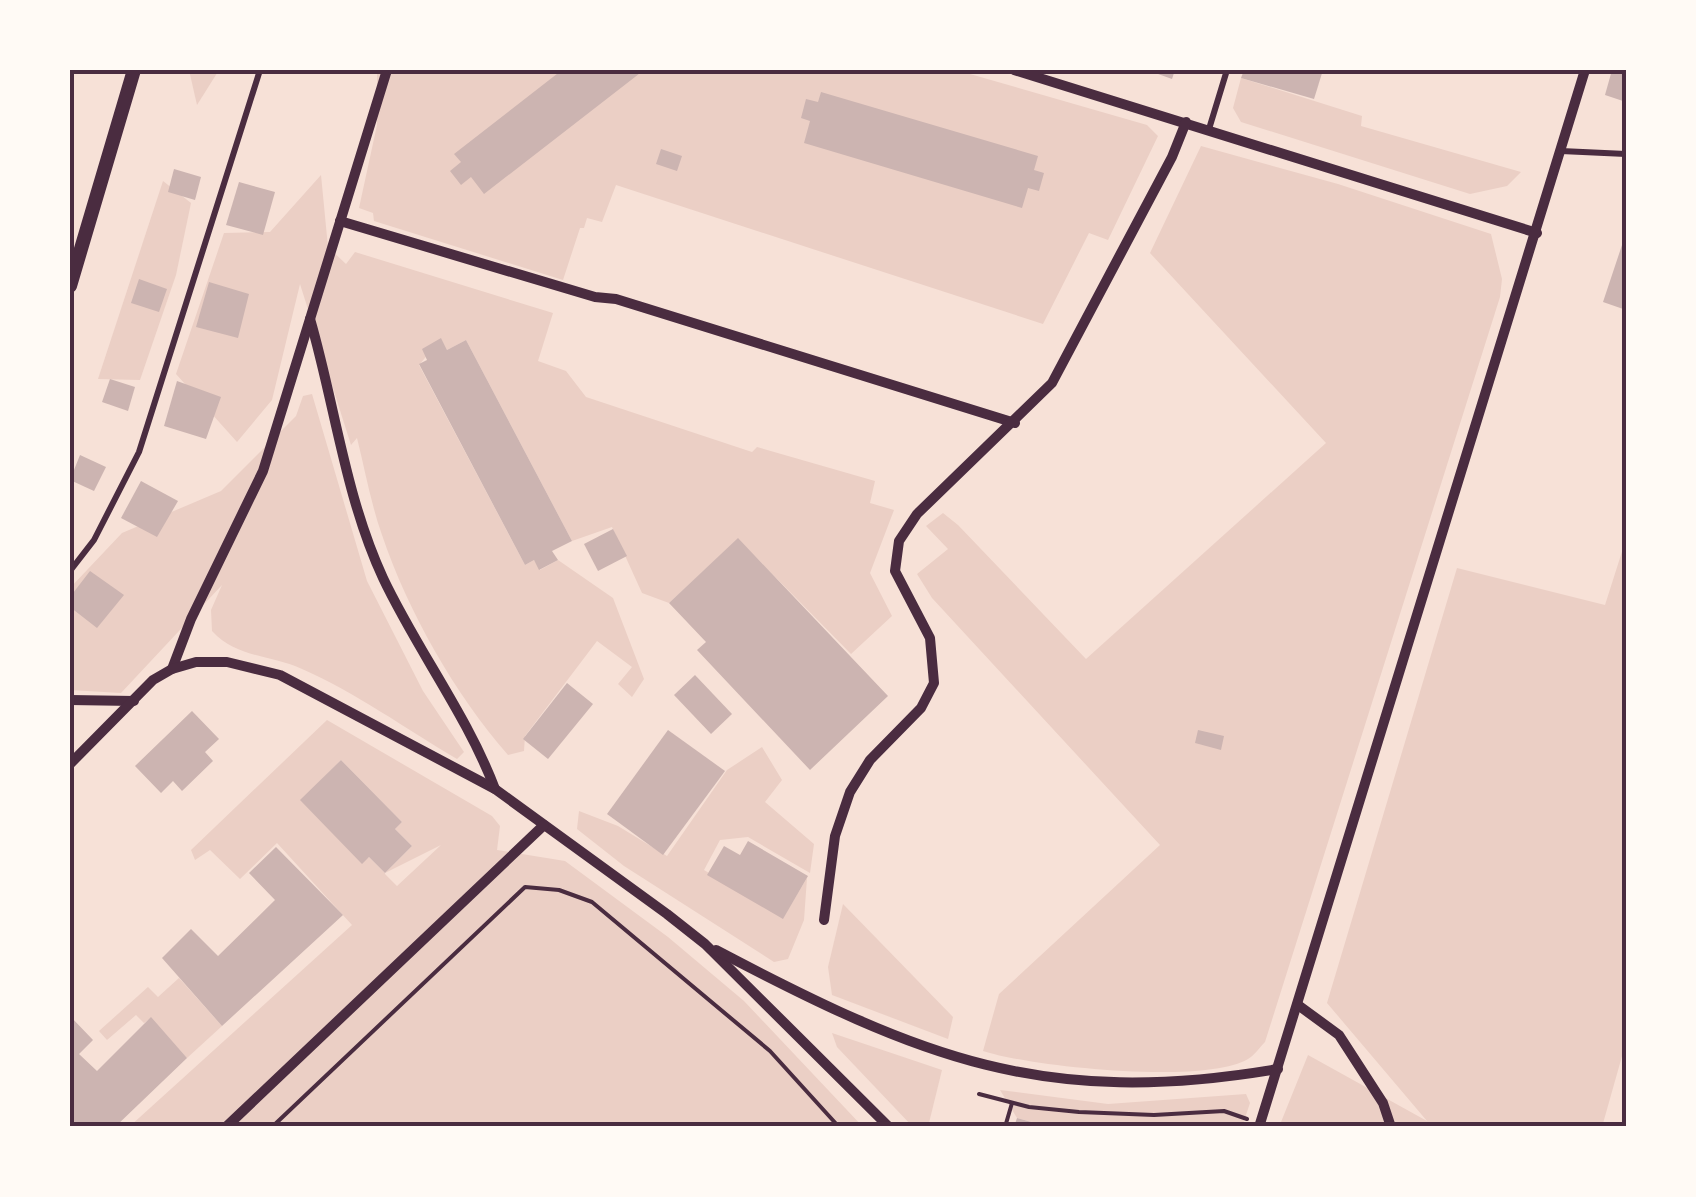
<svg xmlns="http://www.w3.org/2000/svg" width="1696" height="1197" font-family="Spectral,serif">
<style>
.green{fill:#ebcfc5;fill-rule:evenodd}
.building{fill:#ccb4b1}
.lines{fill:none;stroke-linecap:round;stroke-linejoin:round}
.path{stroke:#4a2c40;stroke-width:4}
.service{stroke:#4a2c40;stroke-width:6}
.minor{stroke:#4a2c40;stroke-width:10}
.tertiary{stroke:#4a2c40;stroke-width:14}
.neatline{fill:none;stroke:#4a2c40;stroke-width:4}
</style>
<rect width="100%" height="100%" fill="#f7e1d7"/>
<g class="green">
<polygon points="189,70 219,70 197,105"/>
<polygon points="377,70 956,70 1147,125 1158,136 1108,240 1089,233 1043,324 616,185 602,222 587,218 584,228 580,228 563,280 374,221 373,213 359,208 377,125"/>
<polygon points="1241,78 1362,116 1361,126 1521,172 1507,186 1470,194 1241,122 1233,108"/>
<path d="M1201 146 1338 184 1491 234 1502 279 1500 297 1265 1042C1260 1047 1254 1056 1248 1059 1205 1085 1032 1067 983 1051L999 994 1160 845 932 598 917 574 948 549 926 526 943 513 958 525 1086 659 1326 443 1150 253Z"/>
<path d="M321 175 328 247 346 264 355 252 553 313 538 361 566 371 586 397 752 452 757 447 875 481 870 503 894 510 870 573 892 616 851 654 738 539 669 603 642 593 612 527 572 541 466 340 447 350 441 339 419 365 525 565 534 560 540 570 558 560 613 598 644 679 632 697 618 684 632 667 597 641 525 736 524 751 508 755C455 694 408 612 382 535 371 504 365 470 357 438L351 445 300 284 272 400 237 442 176 374 224 233 270 232Z"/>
<polygon points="163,181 191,203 176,275 140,380 98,379"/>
<path d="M312 394 367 581 423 691 464 752 457 759C406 729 355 692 302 669 268 654 237 658 212 631L211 610 222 585 121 693 70 690V588L122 533 221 491 296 416 303 396Z"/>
<polygon points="1626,539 1626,1042 1602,1127 1279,1127 1308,1055 1427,1121 1327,1003 1457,568 1605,605"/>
<path d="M327 720 492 816 500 826 497 850 565 861 668 937 744 1001 863 1127H129L352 925 277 843 240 879 210 850 195 860 191 850ZM341 760 402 822 395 829 412 846 385 873 369 857 362 863 301 800ZM441 845 397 886 385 874V873Z"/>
<polygon points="762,747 782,780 765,802 814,844 810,873 748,837 720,840 704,870 783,918 807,878 804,920 788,959 774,962 624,866 577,829 579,811 618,826 667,856 727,770"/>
<polygon points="843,904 953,1017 948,1039 832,995 828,967"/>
<polygon points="179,978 222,1026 187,1058 151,1018 144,1023 136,1015 107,1040 99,1031 148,987 158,997"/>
<polygon points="832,1033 942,1070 928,1127 913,1127 837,1047"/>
<polygon points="1000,1090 1108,1104 1246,1094 1250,1103 1242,1127 1051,1127 1017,1118"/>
</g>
<g class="building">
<polygon points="562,70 644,70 484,194 471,177 461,185 450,171 461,162 454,154"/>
<polygon points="1147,70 1175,70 1172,79"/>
<polygon points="1244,70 1323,70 1314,99 1241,78"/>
<polygon points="1612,70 1626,70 1626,102 1605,95"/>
<polygon points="821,92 1038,156 1034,170 1044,173 1039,191 1028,188 1022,208 804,143 810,121 801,118 806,99 818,102"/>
<polygon points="661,149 682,156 677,171 656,164"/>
<polygon points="174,169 201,177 195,200 168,192"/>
<polygon points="239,182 275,192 263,235 226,225"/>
<polygon points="1626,233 1626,310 1603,302"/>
<polygon points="139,279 167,289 159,312 131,303"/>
<polygon points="209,282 249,294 238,338 196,327"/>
<polygon points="441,338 447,350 466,340 572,541 552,551 558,560 539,570 534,560 525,565 419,364 427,360 422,349"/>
<polygon points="110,379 135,387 128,411 102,402"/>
<polygon points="177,381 221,397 206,439 164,426"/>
<polygon points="80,455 106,467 94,491 70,480"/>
<polygon points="141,481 178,501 157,537 121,518"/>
<polygon points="613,529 627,556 598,571 584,544"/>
<polygon points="738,538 888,696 810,770 697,650 706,642 669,603"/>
<polygon points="90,571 124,595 97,628 70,607 70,597"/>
<polygon points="695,675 732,714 711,734 674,695"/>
<polygon points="567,683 593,704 548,759 523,739"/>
<polygon points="192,711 219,739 205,752 213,761 182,791 173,781 161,793 135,766"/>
<polygon points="668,730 725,771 663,855 607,814"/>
<polygon points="1198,730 1224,736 1221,750 1195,743"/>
<polygon points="341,760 402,822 395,829 412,846 385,873 369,857 362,864 300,800"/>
<polygon points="748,841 808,876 783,919 707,875 724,846 740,855"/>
<polygon points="276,847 343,915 222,1026 162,958 191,929 218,956 275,900 249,873"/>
<polygon points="70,1016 93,1040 79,1054 97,1071 151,1017 187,1058 115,1127 70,1127"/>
<polygon points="1017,1118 1046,1126 1046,1127 1014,1127"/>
</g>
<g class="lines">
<g class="path">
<polyline points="979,1094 1029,1107 1079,1112 1154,1115 1224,1111 1247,1119"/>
<polyline points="272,1127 525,887 559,890 592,902 770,1051 839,1127"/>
<polyline points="1005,1127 1012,1103"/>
</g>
<g class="service">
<polyline points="1209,129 1227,70"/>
<polyline points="1561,151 1626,154"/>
<polyline points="70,571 94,540 139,452 260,70"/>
</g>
<g class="minor">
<polyline points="1014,70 1537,233"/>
<polyline points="340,221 595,297 616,299 1015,423"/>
<path d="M310 319C335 405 345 496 383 578 417 650 467 715 495 789"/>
<polyline points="172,669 191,619 263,471 387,70"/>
<polyline points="70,700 134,701"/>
<polyline points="70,764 153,680 172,669 196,662 227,662 280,675 495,789 667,914 705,944 889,1127"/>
<polyline points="824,920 835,836 850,792 870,760 921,708 934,683 930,638 895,571 899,541 917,514 1052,383 1172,157 1186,122"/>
<path d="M716 950C920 1057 1043 1109 1278 1069"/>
<polyline points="1298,1005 1339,1035 1383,1103 1391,1127"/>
<polyline points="226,1127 544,825"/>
<polyline points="1259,1127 1585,70"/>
</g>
<polyline class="tertiary" points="70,286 134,70"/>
</g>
<rect width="1696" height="1197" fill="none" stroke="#fffaf5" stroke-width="145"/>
<rect x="72" y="72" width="1552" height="1052" class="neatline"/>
</svg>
